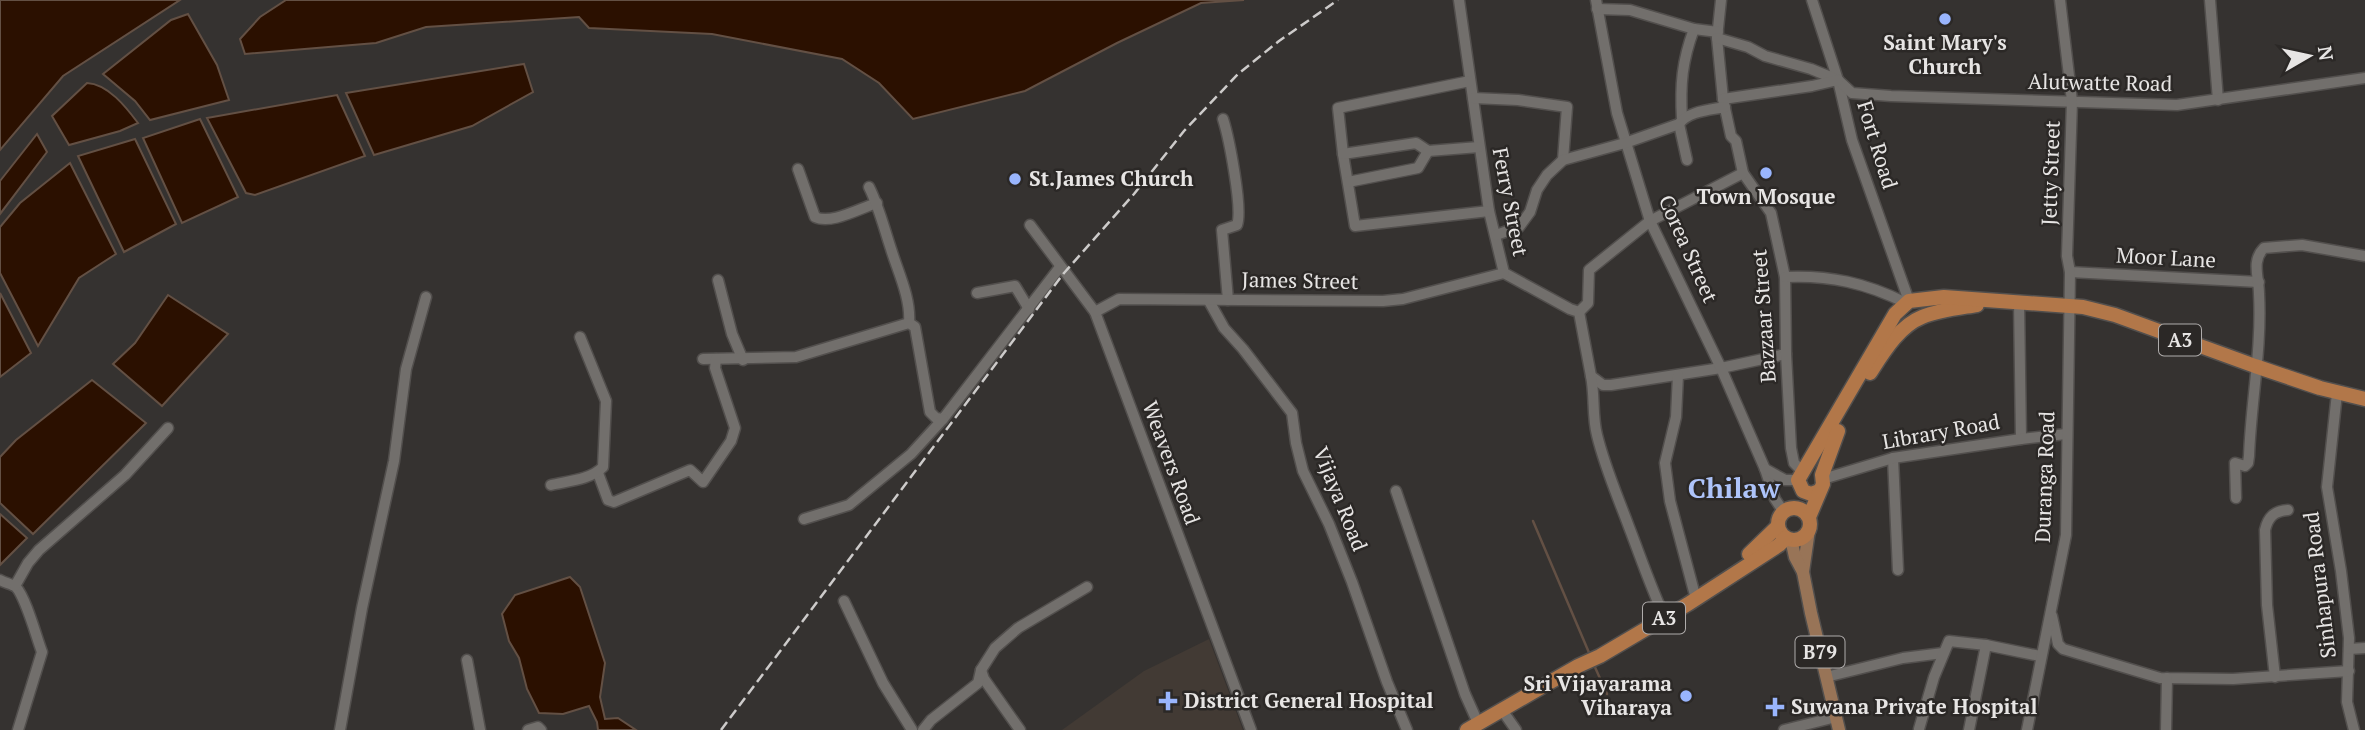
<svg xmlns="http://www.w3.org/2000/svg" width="2365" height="730" font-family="'PT Serif',serif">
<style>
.built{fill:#423a34}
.water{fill:#2b1000;stroke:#635044;stroke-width:2}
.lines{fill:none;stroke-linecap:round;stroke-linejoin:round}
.stream{stroke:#635044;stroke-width:2.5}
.minor-casing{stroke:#524f4d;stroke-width:13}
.major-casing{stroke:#524f4d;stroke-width:15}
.highway-casing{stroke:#524f4d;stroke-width:17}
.minor{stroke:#726f6c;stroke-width:10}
.major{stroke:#987457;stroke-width:12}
.highway{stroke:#b27749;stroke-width:14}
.rail{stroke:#cdcbca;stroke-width:2.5;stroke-dasharray:10 5;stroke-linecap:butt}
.poi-dot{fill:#99b5fd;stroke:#2b2826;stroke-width:2.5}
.labels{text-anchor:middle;stroke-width:5;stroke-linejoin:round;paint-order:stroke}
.shield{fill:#2b2826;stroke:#afacab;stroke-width:2}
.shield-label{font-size:19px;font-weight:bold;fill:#e7e5e4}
.poi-label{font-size:21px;font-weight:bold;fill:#e7e5e4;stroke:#2b2826;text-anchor:start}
.street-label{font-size:21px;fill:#e7e5e4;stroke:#2b2826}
.district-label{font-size:28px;font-weight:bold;fill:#aec4fa;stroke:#2b2826}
</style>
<rect width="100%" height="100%" fill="#353230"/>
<polygon class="built" points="1209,639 1243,730 1062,730 1144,671"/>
<g class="water">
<polygon points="0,0 180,0 63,76 0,150"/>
<polygon points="286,0 1244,0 1201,3 1117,43 1025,91 913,119 879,83 842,59 712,34 589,28 579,17 426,27 376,43 245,54 240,39 260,17"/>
<polygon points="188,14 217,65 229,100 150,120 135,101 103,74 171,20"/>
<polygon points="524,64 533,92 472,126 374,155 346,93"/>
<path d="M87 83C108 84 126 107 138 123L120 131 69 145 52 116Z"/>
<polygon points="337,95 365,156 255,195 246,193 207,118"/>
<polygon points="200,119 238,197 182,223 143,138"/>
<polygon points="37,134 47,152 0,214 0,181"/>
<polygon points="135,139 176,224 124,252 78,156"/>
<polygon points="70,163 116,254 79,278 38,346 0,273 0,227 20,203"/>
<polygon points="0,293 31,353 0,377"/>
<polygon points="168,295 228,334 162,406 113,364 135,343"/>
<polygon points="92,380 146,423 33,534 0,503 0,457 16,440"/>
<polygon points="0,514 27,538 0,565"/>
<polygon points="570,577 580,587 605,663 600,697 605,719 618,718 636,730 598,730 597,722 589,706 563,714 539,713 527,689 519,658 509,641 502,614 515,595"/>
</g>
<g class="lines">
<g class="stream">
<polyline points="1533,521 1590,655"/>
<polyline points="1594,665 1607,694"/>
</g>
<defs>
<g id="minor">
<polyline points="1459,0 1489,211 1504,273 1570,309 1579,312 1591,376 1603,385 1611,385 1721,368 1786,354"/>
<polyline points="1596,0 1617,113 1650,221 1721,368 1765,469 1775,499 1783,511"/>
<polyline points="1721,0 1717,38 1723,99 1731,136 1736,141 1743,173 1771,213 1785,277 1786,354 1791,448 1794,463 1802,471"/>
<polyline points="1812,0 1838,80 1852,140 1909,301"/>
<polyline points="2210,0 2218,100"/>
<polyline points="1597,9 1630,10 1694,29 1718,32"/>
<polyline points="1717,38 1748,47 1765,56 1811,69 1838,80 1852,93 1891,96 2177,105 2365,78"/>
<polyline points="1470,81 1338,108 1343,154 1355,226 1489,211"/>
<polyline points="1473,98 1518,100 1567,107 1563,160"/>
<polyline points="1723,99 1812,86 1838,80"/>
<path d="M1223 119C1229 138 1243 209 1237 225L1222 230 1228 300"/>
<path d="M1682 119C1680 85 1682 61 1694 29"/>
<polyline points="1679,124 1687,160"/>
<polyline points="1343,154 1416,143 1428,151 1479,147"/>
<path d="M798 169 815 217C831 225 860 208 877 203"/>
<polyline points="1348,182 1418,168 1428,151"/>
<path d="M869 187C879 207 884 228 891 249 898 272 911 298 909 323"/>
<polyline points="1030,225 1095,312 1251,730"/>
<path d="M1496 235 1519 227 1530 212 1537 190 1547 175 1563 160 1625 143 1679 124C1688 111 1710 110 1725 107"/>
<polyline points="2070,272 2259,282"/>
<path d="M1785 277C1830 275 1866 283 1906 303"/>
<polyline points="718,280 732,334 743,360"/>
<polyline points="977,293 1015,286 1029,309"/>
<polyline points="1209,301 1224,328 1243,349 1292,413 1296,443 1303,471 1329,524 1352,582 1387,682 1407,730"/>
<polyline points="2019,302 2021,439"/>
<polyline points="1095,312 1119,299 1383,301 1403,299 1504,273"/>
<polyline points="1579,312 1588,303 1589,270 1650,221 1743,173"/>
<polyline points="703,359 796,357 909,323 915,327 930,412 936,418 943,419 1060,267"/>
<polyline points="1678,375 1676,417 1665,463 1670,501 1696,599"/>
<path d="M1591 376C1595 396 1592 416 1597 435 1605 468 1618 497 1629 527 1641 558 1651 588 1665 618"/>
<polyline points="2337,393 2327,487 2341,571 2349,638 2347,702 2354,730"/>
<polyline points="1893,458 1898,570"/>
<polyline points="1765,469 1785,480 1798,480"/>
<polyline points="598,473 608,500 614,502 690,470 703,482 731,441 735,428 715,368 716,359"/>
<polyline points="1823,479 1893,458 2021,439 2066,434"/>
<path d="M551 485C568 481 590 480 603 467L606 401 580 337"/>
<polyline points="1396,491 1465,694 1478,723"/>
<path d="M2236 498 2235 463 2245 466 2248 463 2249 456C2251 402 2262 348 2259 294 2259 277 2251 261 2264 248L2302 245 2365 256"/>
<polyline points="804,519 849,505 911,454 943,419"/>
<path d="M0 580C5 583 12 584 16 587 26 598 36 636 42 652L18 730"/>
<polyline points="15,586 28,563 39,550 125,475 168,428"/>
<polyline points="844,601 883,683 912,730"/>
<polyline points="2052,616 2058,644 2063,649 2160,678 2233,679 2349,671"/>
<polyline points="2349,649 2365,648"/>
<polyline points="467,660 480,730"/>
<polyline points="981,670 984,679 1020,730"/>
<polyline points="1826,677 1903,658 1943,653"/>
<path d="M2275 677 2267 605 2265 530C2268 517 2274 511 2288 510"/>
<polyline points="1502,710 1516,730"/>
<polyline points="1919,729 1934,677 1949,641 1986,645 2040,656"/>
<polyline points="340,730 362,608 394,461 406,369 426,297"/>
<polyline points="528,730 538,727 541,730"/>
<polyline points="923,730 931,720 978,683 981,670 995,648 1018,628 1087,587"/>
<polyline points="1784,730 1836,717"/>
<polyline points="1969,730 1986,645"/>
<polyline points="2027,730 2066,535 2070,272 2067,256 2072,101 2060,0"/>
<polyline points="2166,730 2167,678"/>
</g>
<g id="major">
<polyline points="1809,530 1803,572 1811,613 1839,730"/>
<polyline points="1791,539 1795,557 1803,572"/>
</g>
<g id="highway">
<path d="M1870 373C1883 353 1899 326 1922 317 1939 310 1959 308 1977 305"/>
<polyline points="1819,491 1811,494 1803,491 1798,480 1895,314 1909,301 1944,297 2083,307 2115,315 2255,366 2320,388 2365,399"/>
<circle cx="1794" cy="524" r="16"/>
<polyline points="1809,517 1823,484 1822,475 1838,431"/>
<polyline points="1749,554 1778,526"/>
<polyline points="1467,730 1578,666 1600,656 1688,604 1779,545 1786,538"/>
</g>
</defs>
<use href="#minor" class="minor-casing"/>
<use href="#major" class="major-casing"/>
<use href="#highway" class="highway-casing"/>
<use href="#minor" class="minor"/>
<use href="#major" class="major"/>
<use href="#highway" class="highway"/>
<polyline class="rail" points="721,730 1064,273 1134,194 1184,131 1238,74 1279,41 1338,0"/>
</g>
<g class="poi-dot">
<circle cx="1945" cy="19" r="7"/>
<circle cx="1766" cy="173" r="7"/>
<circle cx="1015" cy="179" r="7"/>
<circle cx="1686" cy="696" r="7"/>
<path d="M1164.5 690.5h7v7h7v7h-7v7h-7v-7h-7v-7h7z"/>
<path d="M1771.5 696.5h7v7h7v7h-7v7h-7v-7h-7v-7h7z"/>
</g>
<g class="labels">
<g class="shield">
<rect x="2159" y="324.5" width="42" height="31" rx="5"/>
<rect x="1643" y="602.5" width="42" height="31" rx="5"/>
<rect x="1795.5" y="636.5" width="49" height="31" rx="5"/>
</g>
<g class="shield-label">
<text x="2180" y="347">A3</text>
<text x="1664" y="625">A3</text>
<text x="1820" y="659">B79</text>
</g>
<g class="poi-label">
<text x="1945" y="50" text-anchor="middle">Saint Mary's<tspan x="1945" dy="24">Church</tspan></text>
<text x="1029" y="186">St.James Church</text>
<text x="1766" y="204" text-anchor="middle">Town Mosque</text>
<text x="1672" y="691" text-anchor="end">Sri Vijayarama<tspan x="1672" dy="24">Viharaya</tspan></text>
<text x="1184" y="708">District General Hospital</text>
<text x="1791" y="714">Suwana Private Hospital</text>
</g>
<g class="street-label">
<text transform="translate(2100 83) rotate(1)" y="7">Alutwatte Road</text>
<text transform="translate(1877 145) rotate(73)" y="7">Fort Road</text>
<text transform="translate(2051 173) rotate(-88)" y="7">Jetty Street</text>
<text transform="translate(1510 202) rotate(79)" y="7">Ferry Street</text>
<text transform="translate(1688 249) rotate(66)" y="7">Corea Street</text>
<text transform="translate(2166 258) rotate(3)" y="7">Moor Lane</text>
<text transform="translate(1300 281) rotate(1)" y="7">James Street</text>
<text transform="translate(1764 316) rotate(-94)" y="7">Bazzaar Street</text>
<text transform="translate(1941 432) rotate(-10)" y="7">Library Road</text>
<text transform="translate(1171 463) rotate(70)" y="7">Weavers Road</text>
<text transform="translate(2045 477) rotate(-88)" y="7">Duranga Road</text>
<text transform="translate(1340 499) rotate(68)" y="7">Vijaya Road</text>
<text transform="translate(2320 585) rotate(-97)" y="7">Sinhapura Road</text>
</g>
<g class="district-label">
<text x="1734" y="498">Chilaw</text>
</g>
</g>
<g transform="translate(2309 56) rotate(81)" stroke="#2b2826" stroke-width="5" paint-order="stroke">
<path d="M0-5L12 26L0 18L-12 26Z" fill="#e7e5e4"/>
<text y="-10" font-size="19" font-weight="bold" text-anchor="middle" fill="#e7e5e4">N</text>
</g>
</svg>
